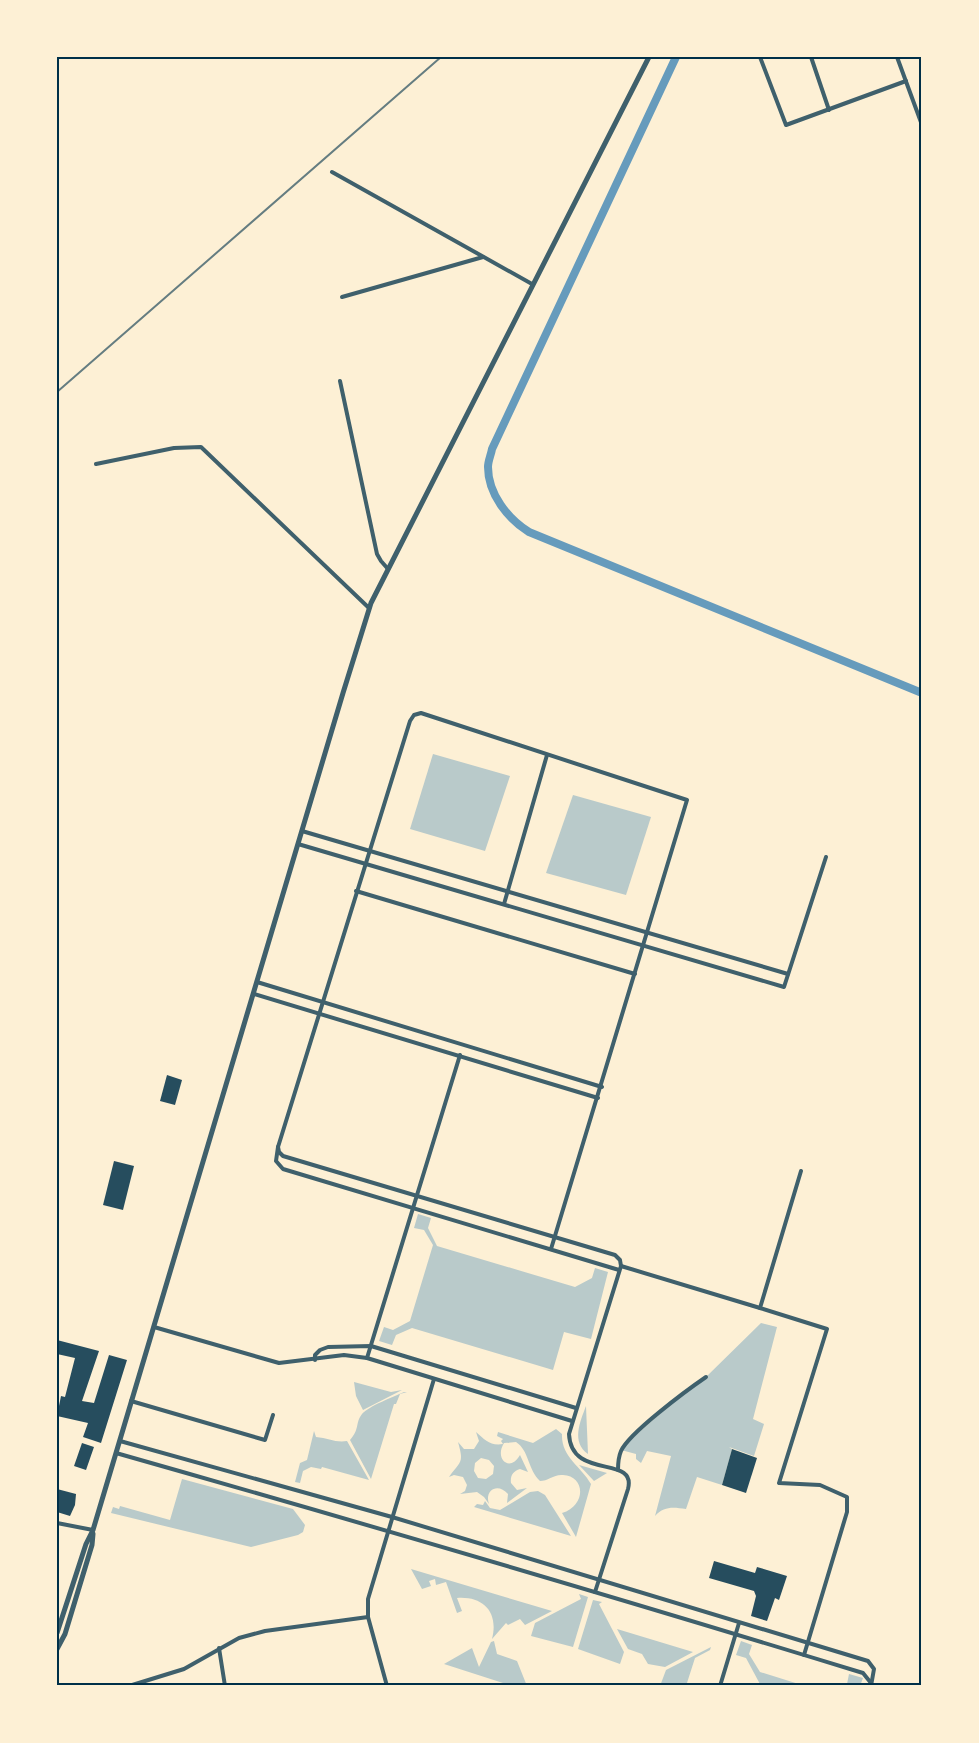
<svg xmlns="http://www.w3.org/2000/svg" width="979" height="1743" font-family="'PT Sans',sans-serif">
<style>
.green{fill:#b9caca;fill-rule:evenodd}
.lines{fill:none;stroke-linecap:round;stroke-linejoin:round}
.canal{stroke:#669bbc;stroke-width:8}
.building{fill:#264d5e}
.minor{stroke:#3f606c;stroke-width:4}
.tertiary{stroke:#3f606c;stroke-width:5}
.rail{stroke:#657d81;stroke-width:2}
.neatline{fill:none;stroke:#003049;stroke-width:2}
</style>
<rect width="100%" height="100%" fill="#fdf0d5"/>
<g class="green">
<polygon points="433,754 510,776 485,851 410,829"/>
<polygon points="573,795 651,817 626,895 546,873"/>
<polygon points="418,1214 431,1218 428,1228 437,1246 575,1287 592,1278 595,1268 608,1272 591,1339 564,1332 553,1370 412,1328 396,1335 392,1345 379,1341 384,1327 393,1330 410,1321 433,1245 424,1230 414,1228"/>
<path d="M761 1323 777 1327 753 1419 764 1424 754 1456 729 1447 732 1449 722 1485 697 1477 686 1509C673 1507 664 1506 655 1516L671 1456 647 1451 641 1463 636 1459V1454L621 1450 629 1441 686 1391 706 1377Z"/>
<polygon points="354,1382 391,1392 402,1390 363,1410 356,1396"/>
<path d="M404 1392H407L400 1394 396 1404H394L371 1479 350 1440C360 1429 355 1423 362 1414 369 1406 393 1397 404 1392Z"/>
<path d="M586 1406 588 1454C571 1442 580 1422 586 1406Z"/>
<path d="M556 1429 562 1434C561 1457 581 1466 591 1484L576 1537 562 1513C587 1505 585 1476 563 1475 554 1474 548 1481 540 1481 528 1470 529 1450 516 1442L504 1443C494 1459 510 1473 520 1455L528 1472 520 1469C513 1471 510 1476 511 1483L517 1490 527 1488 507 1503 508 1494C498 1482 484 1490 489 1504L484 1497 477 1492 460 1494 465 1491 467 1485 463 1477 454 1475 449 1477C461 1460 464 1464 458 1442L464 1449H474L479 1441 476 1432C485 1440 490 1446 503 1444L501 1441 503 1439 497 1436 498 1432 533 1443ZM481 1458 489 1460 494 1466 493 1474 486 1479 478 1478 474 1471 475 1463Z"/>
<path d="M314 1431 316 1437C328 1438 336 1443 347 1441L369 1480 322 1467 321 1469 311 1467 303 1471 300 1483 295 1482 300 1463 307 1460Z"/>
<polygon points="579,1465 607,1473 594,1481"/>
<polygon points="182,1479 293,1509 305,1525 303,1532 298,1535 251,1547 111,1513 113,1507 119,1509 120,1506 170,1520"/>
<polygon points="538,1491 545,1495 571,1536 474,1507 477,1504 483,1505 485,1501 490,1508 500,1510 530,1492"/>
<path d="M411 1569 552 1611 525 1625 520 1619 508 1625 506 1623 492 1639C499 1612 483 1596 457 1598L462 1611 457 1613 446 1582 436 1585 435 1579 429 1581 431 1586 422 1589Z"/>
<polygon points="579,1594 588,1597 573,1647 531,1636 535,1623 581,1599"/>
<polygon points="593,1600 602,1602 599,1604 624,1652 620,1664 578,1649"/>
<polygon points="617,1629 693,1652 665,1667 648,1664 642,1654 628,1649"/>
<polygon points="494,1641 497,1654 517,1661 527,1686 512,1686 444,1664 472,1648 479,1667 491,1642"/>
<polygon points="741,1641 752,1645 749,1654 760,1672 805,1686 761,1686 746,1658 736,1655"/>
<polygon points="711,1647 710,1650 695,1658 686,1686 660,1686 666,1670"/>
<polygon points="849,1674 863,1678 860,1686 843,1686 847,1684"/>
</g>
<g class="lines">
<path class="canal" d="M676 57 492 449C491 455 488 461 488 467 488 494 508 519 529 532L922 693"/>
</g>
<g class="building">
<polygon points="167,1075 182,1080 175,1105 160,1101"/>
<polygon points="114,1161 134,1166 123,1210 103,1205"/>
<polygon points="57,1340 99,1351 82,1401 94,1403 109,1355 127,1360 101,1443 83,1437 88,1423 57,1416 61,1396 65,1397 75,1358 57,1354"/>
<polygon points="82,1443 94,1447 86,1470 74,1466"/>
<polygon points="732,1449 757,1458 746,1493 722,1485"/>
<polygon points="57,1489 76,1494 75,1505 70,1516 57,1512"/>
<polygon points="714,1561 755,1573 757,1567 787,1576 779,1600 775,1598 767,1621 751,1616 756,1596 754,1591 709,1578"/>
</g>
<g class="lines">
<g class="minor">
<polyline points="760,57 786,125 906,81"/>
<polyline points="811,57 829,110"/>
<polyline points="897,57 922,125"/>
<polyline points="332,172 532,284"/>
<polyline points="342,297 483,257"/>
<polyline points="340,381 377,554 381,561 388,569"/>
<polyline points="96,464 174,448 201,447 369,608"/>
<polyline points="302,831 788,974"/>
<polyline points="298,844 784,987 826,857"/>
<polyline points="356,891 635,974"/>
<polyline points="504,904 547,755"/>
<polyline points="257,982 602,1087"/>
<polyline points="254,994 598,1098"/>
<path d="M278 1147 279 1152 283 1156 615 1255 620 1260 621 1266 569 1434C571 1481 637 1454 628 1489L595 1592"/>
<polyline points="801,1171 760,1308 827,1329 779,1483 820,1485 847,1497 847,1512 804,1655"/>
<polyline points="551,1249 687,800 421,713 414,715 410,721 278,1147 276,1161 283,1169 619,1270"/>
<polyline points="621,1266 760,1308"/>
<polyline points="154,1327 279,1363 344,1355 367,1358 572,1421"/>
<polyline points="367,1358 460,1055"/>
<polyline points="315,1360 315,1355 320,1350 328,1347 371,1346 576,1408"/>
<polyline points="131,1401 265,1440 273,1415"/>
<polyline points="120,1441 392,1517 868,1661 874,1669 871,1686"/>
<path d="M116 1453C366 1524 615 1597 863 1673L871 1683"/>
<path d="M618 1470C618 1463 618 1458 621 1451 629 1433 687 1390 706 1377"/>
<polyline points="57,1523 93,1530"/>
<polyline points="219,1648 225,1686"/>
<polyline points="129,1686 184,1669 239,1638 265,1631 368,1617"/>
<polyline points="387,1686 368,1617 368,1599 434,1379"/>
<polyline points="720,1686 739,1623"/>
</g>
<g class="tertiary">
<polyline points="57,1633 86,1544 93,1530 343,693 371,603 649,57"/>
<polyline points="57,1649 65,1634 92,1545 93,1534"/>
</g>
<polyline class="rail" points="57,392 441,57"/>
</g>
<rect width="979" height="1743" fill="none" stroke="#fdf0d5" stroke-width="117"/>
<rect x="58" y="58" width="862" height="1626" class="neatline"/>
</svg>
